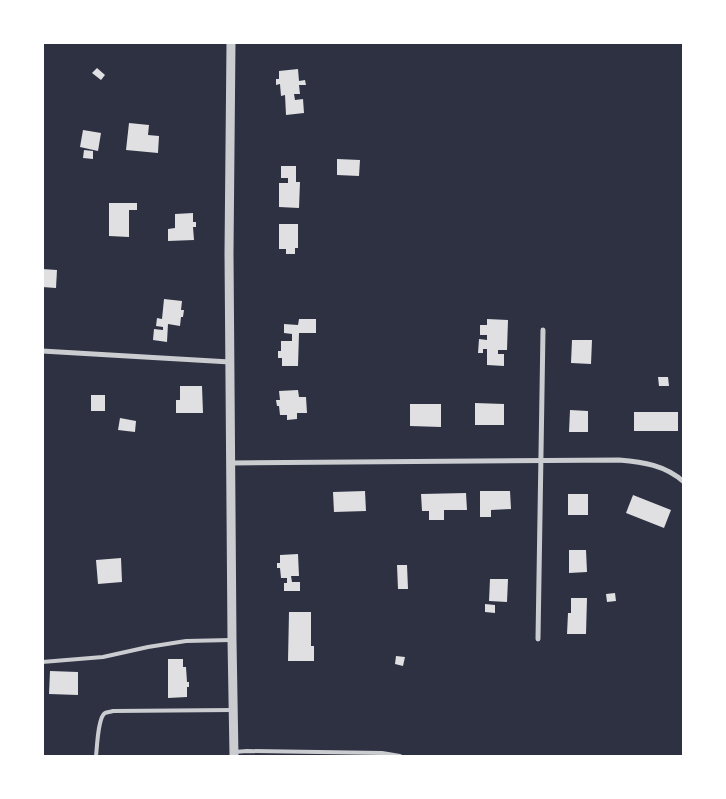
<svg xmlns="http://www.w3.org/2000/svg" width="726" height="799" font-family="'Fira Sans Condensed',sans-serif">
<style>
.building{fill:#e0e0e3}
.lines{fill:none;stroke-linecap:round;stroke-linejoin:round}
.service{stroke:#caccd0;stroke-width:4}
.minor{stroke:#caccd0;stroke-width:5}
.tertiary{stroke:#caccd0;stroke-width:9}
</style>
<rect width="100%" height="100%" fill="#2d3142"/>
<g class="building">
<polygon points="97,68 105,75 101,80 92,73"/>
<polygon points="298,69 299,81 305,80 306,85 299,85 300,94 294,94 295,100 303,99 304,113 286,115 285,95 281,96 280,84 276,85 276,79 279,79 279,71"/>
<polygon points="129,123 149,125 148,135 159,136 158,153 126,150"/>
<polygon points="83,130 101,133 98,151 80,147"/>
<polygon points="84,150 93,151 93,159 83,158"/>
<polygon points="337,159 360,160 359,176 337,175"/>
<polygon points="281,166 296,166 296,182 300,182 299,208 279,207 279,183 288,183 288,178 281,178"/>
<polygon points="109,203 137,203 137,210 129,210 129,237 109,236"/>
<polygon points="193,213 193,222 196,222 196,227 193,227 194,240 168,241 168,229 175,228 175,214"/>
<polygon points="279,224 298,224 298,248 295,248 295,254 286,254 286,249 279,249"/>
<polygon points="42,269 57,270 56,288 42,287"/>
<polygon points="164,299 182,301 181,310 184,310 183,317 181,317 180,326 168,324 167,342 153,340 154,329 163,330 163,327 156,326 157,318 162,319"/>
<polygon points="299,319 316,319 316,333 299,333 298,366 282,366 282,358 278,358 278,351 281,351 281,341 292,341 292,334 284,333 284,324 298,325"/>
<polygon points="487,319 508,320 507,350 498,350 498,354 504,354 504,366 487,365 487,349 483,349 483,353 478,353 479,339 487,340 487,335 480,335 480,325 487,325"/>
<polygon points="572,340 592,340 591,364 571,363"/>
<polygon points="658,377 668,377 669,386 659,386"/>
<polygon points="180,386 202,386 203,413 176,413 176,400 180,400"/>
<polygon points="298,390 299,397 306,397 307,413 297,413 297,419 287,420 287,415 280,415 279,406 277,406 276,400 280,400 279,391"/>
<rect x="91" y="395" width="14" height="16"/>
<polygon points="475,403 504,404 504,425 475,425"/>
<polygon points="410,404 441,404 441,427 410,426"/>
<polygon points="570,410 588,411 588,432 569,432"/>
<rect x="634" y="412" width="44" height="19"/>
<polygon points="120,418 136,421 135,432 118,430"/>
<polygon points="365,491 366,511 334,512 333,492"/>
<polygon points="480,491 510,491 511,509 491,510 491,517 480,517"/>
<polygon points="466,493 467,510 444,510 444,520 429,520 429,511 422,511 421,494"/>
<rect x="568" y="494" width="20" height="21"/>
<polygon points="633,495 671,510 664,528 626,513"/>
<polygon points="569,550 586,550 587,572 569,573"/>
<polygon points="298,554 299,576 291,576 292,582 300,582 300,591 284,591 284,583 287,583 287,578 281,578 280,568 277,568 277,563 280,563 280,555"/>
<polygon points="121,558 122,582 98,584 96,560"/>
<polygon points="397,565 407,565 408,589 398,589"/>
<polygon points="490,579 508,579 507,602 489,601"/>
<polygon points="615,593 616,601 607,602 606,594"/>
<polygon points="571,598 587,598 586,634 567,634 568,613 571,613"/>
<polygon points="485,604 495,605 495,613 485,612"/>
<polygon points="289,612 311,612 311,646 314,646 314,661 288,661"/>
<polygon points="396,656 405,657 403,666 395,664"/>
<polygon points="168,659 183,659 183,667 186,667 187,682 189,682 189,687 187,687 187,697 168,698"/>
<polygon points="50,671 78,672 78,695 49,694"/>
</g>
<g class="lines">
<g class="service">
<polyline points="42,662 103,657 148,647 186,641 231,640"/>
<polyline points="234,752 247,751 382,753 400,756"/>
<path d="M96 756C97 748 98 717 105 713 107 712 110 712 113 711L232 710"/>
</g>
<g class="minor">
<polyline points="42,351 230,362"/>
<path d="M231 463 619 460C643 462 665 465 684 482"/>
<polyline points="538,639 543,330"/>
</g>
<polyline class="tertiary" points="231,42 229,253 232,640 234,756"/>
</g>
<rect width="726" height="799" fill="none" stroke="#ffffff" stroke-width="88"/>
</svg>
